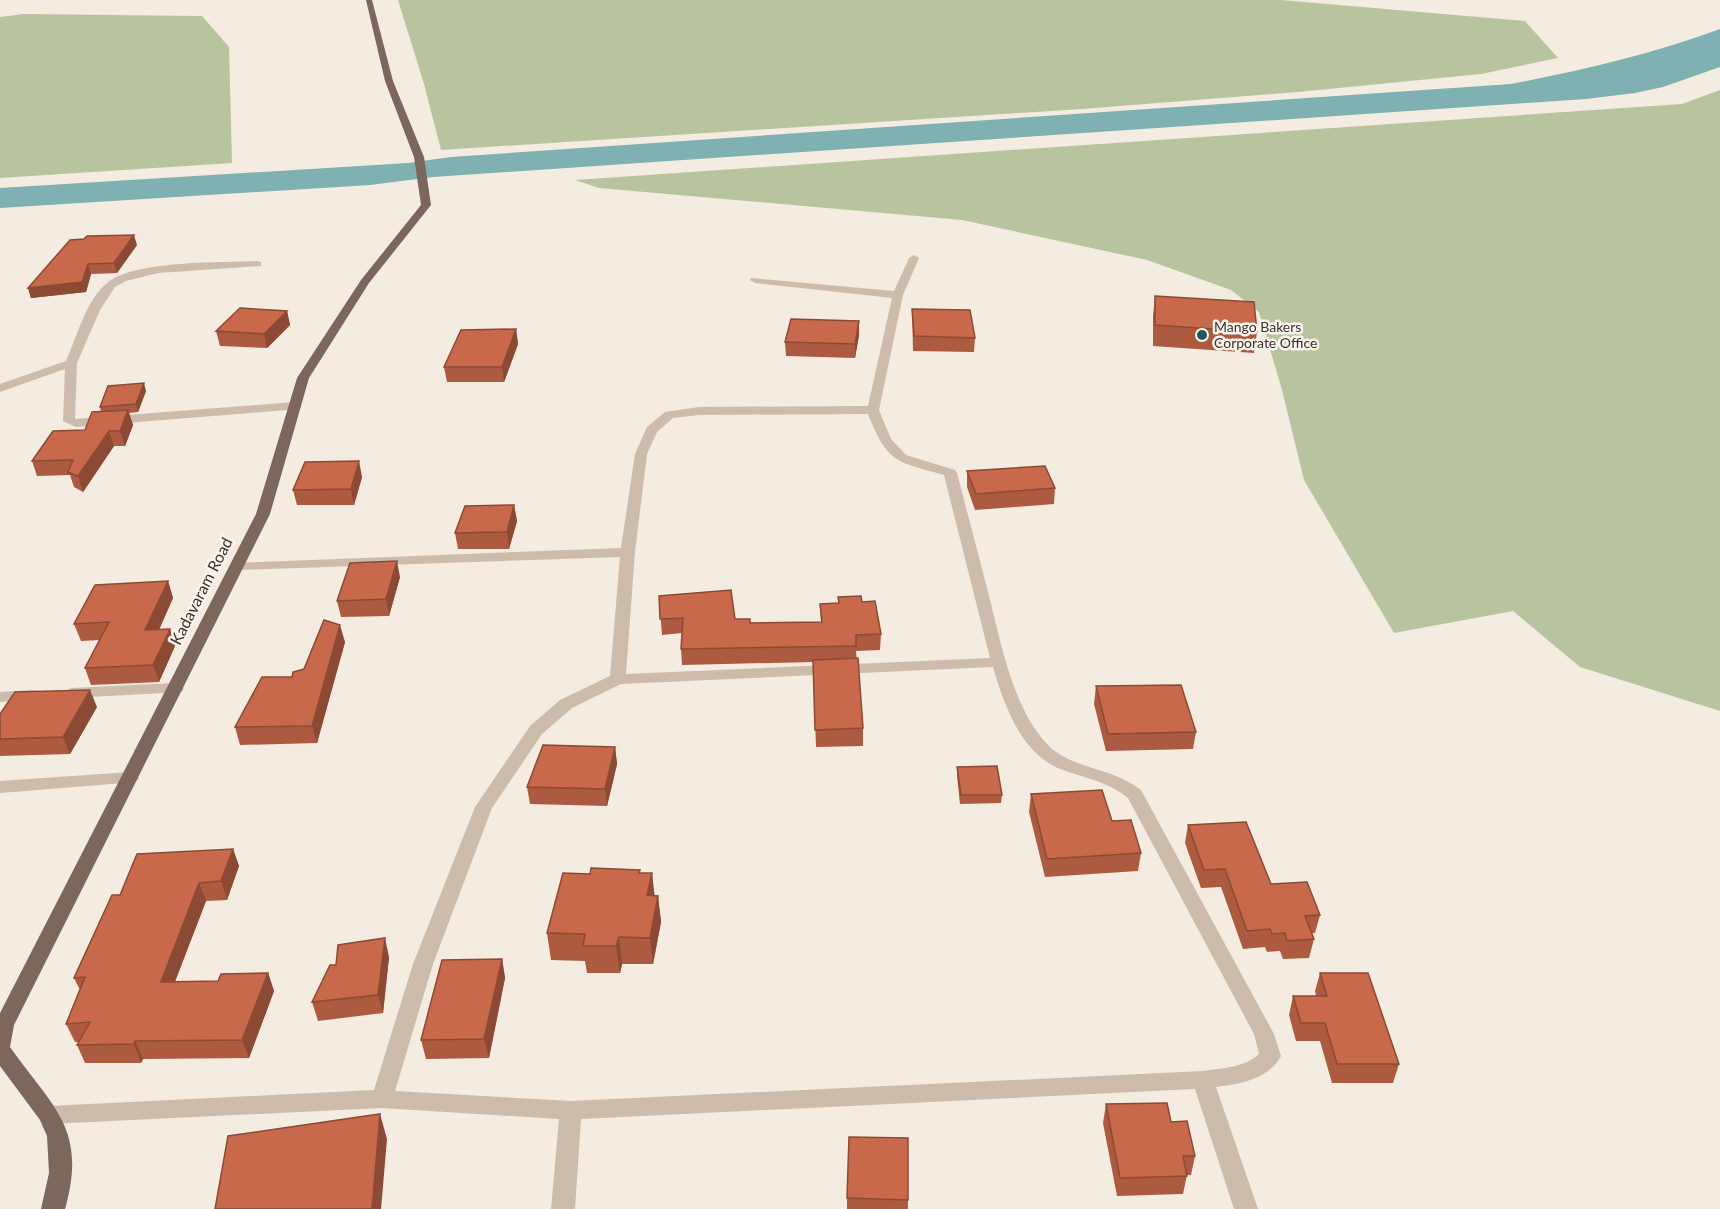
<svg xmlns="http://www.w3.org/2000/svg" width="1720" height="1209" font-family="Lato,sans-serif">
<style>
.green{fill:#b8c4a0}
.water{fill:#7fb0b2}
.lines{fill:none;stroke-linecap:round;stroke-linejoin:round}
.minor{fill:#cdbbac;fill-rule:evenodd}
.major{fill:#7d675c;fill-rule:evenodd}
.wall{fill:#ac5a40}
.shaded-wall{fill:#8c4a34}
.building{fill:#c8694b;stroke:#8c4a34;stroke-width:1.5}
.poi-dot{fill:#1f5a5e;stroke:#fbf5ee;stroke-width:2}
.labels{text-anchor:middle;stroke-width:5;stroke-linejoin:round;paint-order:stroke}
.far-poi-label{font-size:14px;fill:#3b302b;stroke:#fbf5ee;text-anchor:start}
.street-label{font-size:16px;fill:#3b302b;stroke:#fbf5ee}
</style>
<rect width="100%" height="100%" fill="#f4ebe1"/>
<g class="green">
<polygon points="398,0 1281,0 1525,21 1558,58 1481,74 1298,92 1082,109 441,150 424,84"/>
<polygon points="23,14 202,16 229,47 232,163 0,178 0,17"/>
<polygon points="1720,90 1720,711 1580,667 1513,611 1394,633 1304,480 1282,390 1259,312 1231,290 1147,260 962,220 599,188 575,180 1682,104"/>
</g>
<path class="water" d="M1720 29V67L1663 87 1635 93 1586 99 433 177 370 185 0 208V188L408 163 451 157 1511 84C1583 70 1652 54 1720 29Z"/>
<g class="lines">
<g class="minor">
<path d="M914 255 919 258 903 295 879 410 891 439 906 455 955 470 957 473C967 511 977 550 987 588 1000 637 1012 712 1051 748 1075 769 1113 768 1141 790L1274 1034 1281 1056C1269 1079 1240 1084 1216 1087L1258 1209H1234L1195 1089 581 1119 575 1209H551L559 1119 382 1108 49 1124 41 1122 38 1115 41 1108 49 1106 374 1090 413 964 475 807 530 726 560 700 610 676 620 557 237 570 232 569 230 566 232 563 621 548 635 454 647 427 665 412 699 407 868 406 892 298 755 283 750 280 751 278 894 291 909 258ZM868 414C888 464 896 461 944 475L990 658 626 674 635 552 647 454 657 432 673 418 699 415ZM993 667C1004 705 1021 753 1060 769 1084 778 1107 781 1128 798L1254 1034 1259 1054C1244 1068 1222 1068 1203 1071L571 1101 395 1091 433 964 492 808 542 734 572 708 621 684Z"/>
<path d="M257 261 261 262V266L158 273 126 281 115 287 100 310 77 363 75 419 295 402 299 403 301 406 299 409 76 427 63 421 65 369 0 392V384L66 361C77 337 86 300 107 283 135 260 220 263 257 261Z"/>
<polygon points="176,683 184,688 182,692 71,698 63,693 71,688"/>
<polygon points="32,690 38,691 40,695 38,699 0,702 0,692"/>
<polygon points="130,772 136,774 139,778 136,782 0,793 0,781"/>
</g>
<path class="major" d="M366 0H372L393 81 424 157 431 205 369 283 309 378 270 514 14 1025 10 1047C52 1107 88 1128 65 1209H41L49 1173 47 1136 40 1120 0 1066V1013L256 514 297 378 361 280 421 205 414 157 385 81Z"/>
</g>
<g class="wall">
<polygon points="137,245 117,273 91,274 86,292 31,298 28,288"/>
<polygon points="1155,296 1257,332 1254,353 1153,346 1153,316"/>
<polygon points="912,309 975,338 974,352 913,351"/>
<polygon points="287,311 290,325 267,348 220,346 216,331"/>
<polygon points="516,329 518,344 504,382 447,382 444,367"/>
<polygon points="859,335 855,358 786,356 785,342"/>
<polygon points="146,391 138,412 129,413 133,425 125,446 114,446 83,492 74,487 70,475 37,476 32,461 85,430 101,412 100,407"/>
<polygon points="967,471 1055,488 1054,504 975,510 967,487"/>
<polygon points="362,477 354,505 297,505 293,490"/>
<polygon points="514,505 517,521 509,549 458,549 455,533"/>
<polygon points="400,577 389,616 341,617 337,601"/>
<polygon points="168,581 173,598 159,630 170,629 175,646 159,682 91,685 85,668 99,640 81,641 74,624"/>
<polygon points="659,596 735,619 751,623 821,622 820,604 862,602 881,634 880,650 856,651 863,728 863,746 816,747 813,662 682,665 681,649 682,633 662,635"/>
<polygon points="345,642 317,743 240,745 235,727 292,677 304,669"/>
<polygon points="1096,686 1196,732 1193,749 1106,751 1094,704"/>
<polygon points="97,707 70,754 0,756 0,714"/>
<polygon points="615,747 617,764 607,806 530,804 527,787"/>
<polygon points="957,767 1002,795 1001,803 960,804 957,776"/>
<polygon points="1031,794 1112,821 1141,853 1138,871 1045,877 1029,812"/>
<polygon points="1188,825 1271,884 1320,915 1315,933 1312,933 1314,939 1309,958 1283,959 1280,951 1267,952 1265,947 1243,949 1221,887 1201,888 1185,843"/>
<polygon points="233,849 239,866 227,900 206,901 175,981 218,981 268,973 274,991 249,1058 143,1059 141,1063 85,1063 77,1045 78,1042 75,1042 66,1024 80,990 74,978 120,895"/>
<polygon points="640,870 640,873 652,873 654,895 658,896 661,922 653,964 622,964 620,973 587,973 585,961 551,960 547,933 590,874"/>
<polygon points="389,957 383,1013 318,1021 312,1002"/>
<polygon points="502,959 505,978 489,1058 426,1059 421,1040"/>
<polygon points="1320,973 1399,1064 1393,1083 1332,1083 1320,1041 1296,1041 1289,1015 1293,996 1316,996 1315,991"/>
<polygon points="1106,1104 1171,1122 1195,1156 1191,1175 1187,1175 1183,1194 1117,1196 1103,1123"/>
<polygon points="908,1138 908,1209 847,1209 847,1198"/>
</g>
<g class="shaded-wall">
<polygon points="134,235 137,245 117,273 114,263"/>
<polygon points="88,264 91,274 86,292 31,298 28,288"/>
<polygon points="287,311 290,325 267,348 264,334"/>
<polygon points="859,321 859,335 855,358 855,344"/>
<polygon points="516,329 518,344 504,382 502,367"/>
<polygon points="144,383 146,391 138,412 136,404"/>
<polygon points="128,410 133,425 125,446 120,431"/>
<polygon points="109,431 114,446 83,492 78,476"/>
<polygon points="359,461 362,477 354,505 351,489"/>
<polygon points="514,505 517,521 509,549 507,532"/>
<polygon points="397,561 400,577 389,616 386,599"/>
<polygon points="168,581 173,598 151,647 145,630"/>
<polygon points="340,625 345,642 317,743 312,726"/>
<polygon points="170,629 175,646 159,682 153,665"/>
<polygon points="90,690 97,707 70,754 63,737"/>
<polygon points="615,747 617,764 607,806 605,789"/>
<polygon points="233,849 239,866 227,900 221,881"/>
<polygon points="652,873 655,900 647,895"/>
<polygon points="199,883 206,901 168,1000 161,982"/>
<polygon points="658,896 661,922 653,964 650,938"/>
<polygon points="619,937 622,964 620,973 616,946"/>
<polygon points="385,938 389,957 383,1013 378,995"/>
<polygon points="502,959 505,978 489,1058 484,1039"/>
<polygon points="268,973 274,991 249,1058 242,1040"/>
<polygon points="135,1041 143,1059 141,1063 134,1044"/>
<polygon points="380,1114 387,1139 381,1209 372,1209"/>
</g>
<g class="building">
<polygon points="134,235 114,263 88,264 82,282 28,288 70,240 84,239 87,236"/>
<polygon points="1155,296 1254,302 1257,332 1155,325"/>
<polygon points="240,308 287,311 264,334 216,331"/>
<polygon points="912,309 970,310 975,338 914,336"/>
<polygon points="791,319 859,321 855,344 785,342"/>
<polygon points="516,329 502,367 444,367 461,330"/>
<polygon points="144,383 136,404 100,407 108,386"/>
<polygon points="128,410 120,431 109,431 78,476 68,472 73,460 32,461 53,431 85,430 92,412"/>
<polygon points="359,461 351,489 293,490 305,462"/>
<polygon points="1045,466 1055,488 976,494 967,471"/>
<polygon points="514,505 507,532 455,533 465,506"/>
<polygon points="397,561 386,599 337,601 350,563"/>
<polygon points="168,581 145,630 170,629 153,665 85,668 109,622 74,624 95,585"/>
<polygon points="731,590 735,619 750,619 750,623 822,622 820,604 839,603 838,597 861,596 862,602 875,601 881,634 856,635 856,646 681,649 683,618 660,619 659,596"/>
<polygon points="324,620 340,625 312,726 235,727 262,677 292,677 293,672 304,669"/>
<polygon points="858,658 863,728 815,730 813,660"/>
<polygon points="1181,685 1196,732 1108,734 1096,686"/>
<polygon points="90,690 63,737 0,739 0,714 15,692"/>
<polygon points="543,745 615,747 605,789 527,787"/>
<polygon points="997,766 1002,795 961,795 957,767"/>
<polygon points="1102,790 1112,821 1131,820 1141,853 1047,859 1031,794"/>
<polygon points="1246,822 1271,884 1307,882 1320,915 1305,916 1314,939 1287,941 1285,933 1272,934 1270,929 1247,931 1225,869 1204,870 1188,825"/>
<polygon points="233,849 221,881 199,883 161,982 218,981 221,974 268,973 242,1040 135,1041 134,1044 77,1045 90,1022 66,1024 85,977 74,978 112,895 120,895 137,854"/>
<polygon points="591,868 640,870 639,873 652,873 647,895 658,896 650,938 619,937 616,946 583,946 585,934 547,933 563,873 590,874"/>
<polygon points="385,938 378,995 312,1002 330,965 336,965 338,945"/>
<polygon points="502,959 484,1039 421,1040 442,960"/>
<polygon points="1320,973 1368,973 1399,1064 1337,1064 1325,1023 1301,1023 1293,996 1327,996"/>
<polygon points="1167,1103 1171,1122 1187,1121 1195,1156 1183,1156 1187,1176 1120,1178 1106,1104"/>
<polygon points="380,1114 372,1209 215,1209 228,1136"/>
<polygon points="849,1137 908,1138 908,1200 847,1198"/>
</g>
<circle class="poi-dot" cx="1202" cy="335" r="6"/>
<g class="labels">
<g class="far-poi-label">
<text x="1214" y="332">Mango Bakers<tspan x="1214" dy="16">Corporate Office</tspan></text>
</g>
<g class="street-label">
<text transform="translate(201 591) rotate(-63)" y="6">Kadavaram Road</text>
</g>
</g>
</svg>
